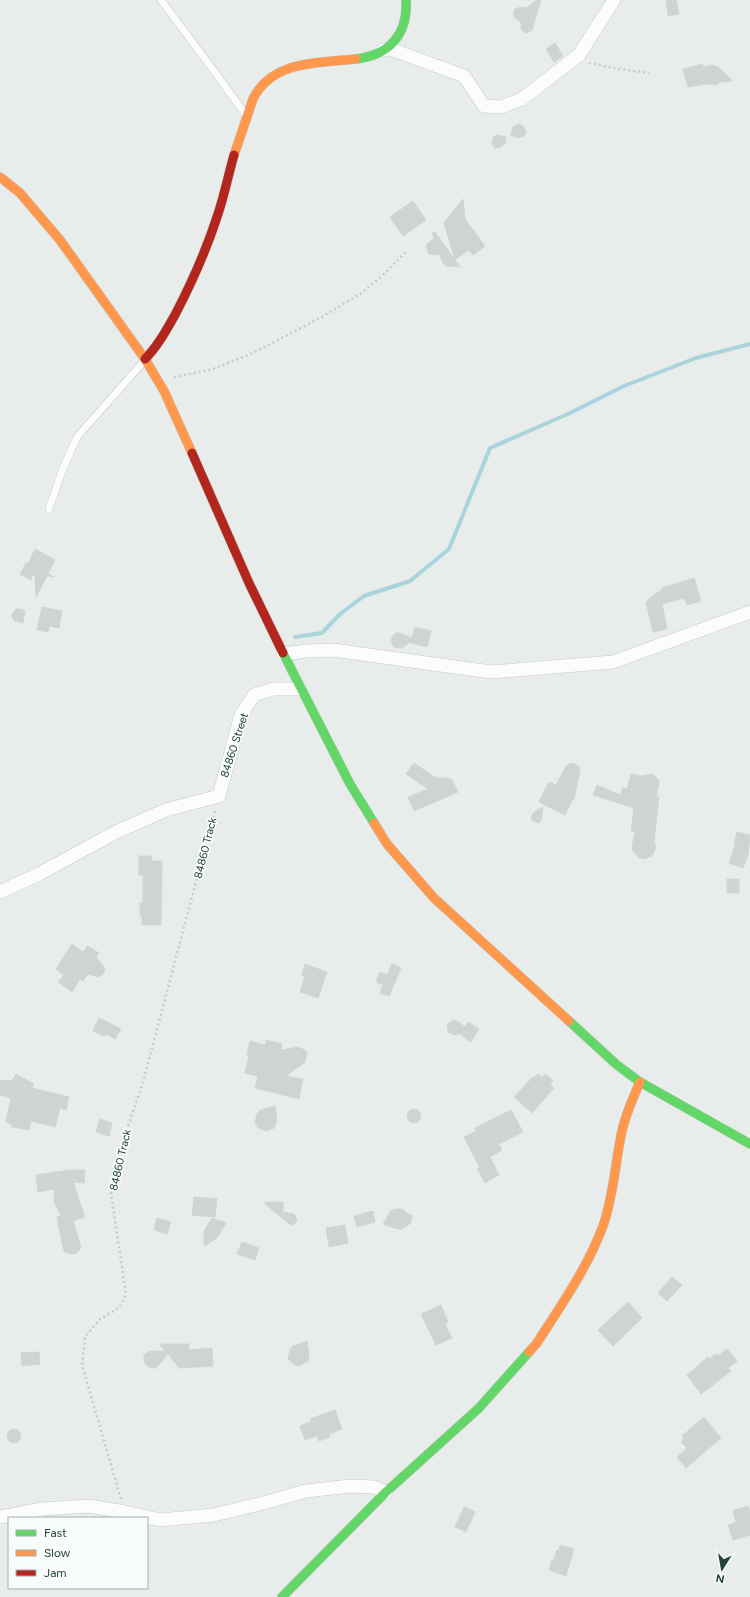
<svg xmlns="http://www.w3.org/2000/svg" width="750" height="1597" font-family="Figtree,sans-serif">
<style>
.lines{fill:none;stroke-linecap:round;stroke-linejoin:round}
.stream{stroke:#a9d4db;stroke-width:4}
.building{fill:#cfd4d2;stroke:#d1d6d4}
.lane-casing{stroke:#c5cac8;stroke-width:8}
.street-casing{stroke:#c5cac8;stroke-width:14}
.fast-casing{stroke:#c3cbc8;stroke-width:10}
.slow-casing{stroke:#c3cbc8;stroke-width:10}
.jam-casing{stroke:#c3cbc8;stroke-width:10}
.path{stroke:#c3ccca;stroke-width:2.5;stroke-dasharray:2 3;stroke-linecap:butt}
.lane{stroke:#fcfcfc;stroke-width:7}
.street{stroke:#fcfcfc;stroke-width:13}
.fast{stroke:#63d668;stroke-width:9}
.slow{stroke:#ff974d;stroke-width:9}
.jam{stroke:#b3261e;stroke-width:9}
.labels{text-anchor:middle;stroke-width:3.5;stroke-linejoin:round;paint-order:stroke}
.street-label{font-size:11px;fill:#24423a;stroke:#f7fbf9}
</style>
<rect width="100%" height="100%" fill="#e8edeb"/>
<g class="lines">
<polyline class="stream" points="295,637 322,633 340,614 364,596 410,581 449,549 490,448 570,413 624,386 696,358 750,344"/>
</g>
<g class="building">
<polygon points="537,0 541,0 532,30 529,32 525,33 521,29 521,22 514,17 514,10 520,7 526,8"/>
<polygon points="666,0 676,0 679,14 668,16"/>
<polygon points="555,43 563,56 554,62 546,49"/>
<polygon points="703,64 703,67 712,65 718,67 733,81 721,82 716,85 707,84 688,87 683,69"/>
<polygon points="519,124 523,126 526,132 524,136 518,138 511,135 513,127"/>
<polygon points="496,135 506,137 505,144 499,148 495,148 492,144 493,138"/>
<polygon points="463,199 465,219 485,246 473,255 469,250 455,260 444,223"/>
<polygon points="413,201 426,220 403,236 390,217"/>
<polygon points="435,232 460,267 446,266 443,263 440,255 429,254 426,246 429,242 434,239 432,233"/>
<polygon points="35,549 55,560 48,574 54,577 47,576 36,597 35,576 32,575 31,580 20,574 26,563 28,564"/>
<polygon points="694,578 701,601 687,605 684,598 662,604 667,629 653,632 646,602 652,596 662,590 662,588"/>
<polygon points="42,607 62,611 59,628 49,626 48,632 37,630"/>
<polygon points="16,609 21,609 25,611 23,623 15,621 12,618 12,614"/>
<polygon points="415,627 431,631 427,647 411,643 411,641 402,648 394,647 391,640 393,636 396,633 400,633 412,638"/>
<polygon points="414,763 436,778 448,778 452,780 458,792 414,811 408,797 428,789 406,774"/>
<polygon points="572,763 579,766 580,770 574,800 573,799 565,815 539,802 549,782 556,785 565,768 568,764"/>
<polygon points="631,774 642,776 652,774 658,779 659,783 656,797 659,797 654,841 656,847 652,856 644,859 639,858 633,851 632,847 635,832 631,831 634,808 593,795 597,785 620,795 623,788 627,789"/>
<polygon points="543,807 541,821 539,823 533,821 531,819 533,813"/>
<polygon points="737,832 750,835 748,855 743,868 729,863 735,846 734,846"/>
<polygon points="139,856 152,856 151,861 162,861 161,925 142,925 142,916 140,916 140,903 143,903 143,875 139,875"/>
<rect x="727" y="879" width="12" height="14"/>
<polygon points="72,944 83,952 87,946 99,953 96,957 104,967 105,971 101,976 98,977 88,974 83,981 80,979 72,992 58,982 64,975 56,969"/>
<polygon points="305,964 327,972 318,998 300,992 305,976 302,975"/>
<polygon points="392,964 401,968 389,996 380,993 383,985 376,982 380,972 387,975"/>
<polygon points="99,1018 121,1029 115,1039 106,1034 104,1036 93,1031"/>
<polygon points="454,1020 457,1021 465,1027 468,1022 479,1029 471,1042 460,1034 461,1033 455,1035 448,1032 447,1024"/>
<polygon points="266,1040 282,1044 281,1050 299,1047 306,1051 307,1054 305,1062 286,1076 303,1079 299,1099 255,1088 258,1076 245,1073 249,1055 247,1055 250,1041 265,1045"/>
<polygon points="16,1074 34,1084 32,1088 69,1097 66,1110 60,1108 55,1127 31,1121 29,1130 12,1127 12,1124 6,1122 11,1098 0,1095 0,1081 6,1080 12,1081"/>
<polygon points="538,1074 542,1077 546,1074 553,1081 550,1085 554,1088 532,1113 514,1097 533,1077 534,1078"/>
<polygon points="275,1106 277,1121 274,1128 267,1131 258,1128 255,1123 257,1114 260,1110"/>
<circle cx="414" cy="1116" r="7"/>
<polygon points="511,1110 523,1132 499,1144 502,1150 490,1157 499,1175 485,1183 477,1169 480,1168 464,1137 476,1131 475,1128"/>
<polygon points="100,1119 112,1123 109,1136 96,1132"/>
<polygon points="70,1170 85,1170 84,1183 73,1182 85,1217 73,1221 81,1247 77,1253 73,1254 65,1252 63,1248 57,1217 61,1216 54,1201 55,1189 38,1192 36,1175"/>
<polygon points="194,1197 217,1199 215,1217 192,1215"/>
<polygon points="263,1202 283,1202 283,1212 294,1214 297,1219 296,1222 292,1225 289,1224"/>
<polygon points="395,1209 400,1209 404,1210 408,1214 412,1215 411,1223 402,1229 397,1229 383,1224 391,1211"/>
<polygon points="373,1211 375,1222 357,1227 354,1216"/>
<polygon points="157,1218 171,1222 167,1234 154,1230"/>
<polygon points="212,1218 226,1223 217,1238 204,1246 204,1231"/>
<polygon points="345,1225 348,1243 329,1247 326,1228"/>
<polygon points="242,1242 259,1248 255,1260 237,1254"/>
<polygon points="672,1277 682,1285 667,1301 658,1293"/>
<polygon points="628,1302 642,1318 613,1346 598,1330"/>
<polygon points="441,1305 448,1322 445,1324 452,1338 436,1345 421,1314"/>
<polygon points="307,1341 309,1356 308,1361 300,1366 295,1365 288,1359 290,1350 293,1346"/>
<polygon points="159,1344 189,1344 189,1350 212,1348 213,1366 179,1368 168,1354 156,1368 150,1368 144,1363 144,1355 150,1351 165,1351"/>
<polygon points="727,1349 737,1361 728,1368 731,1371 701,1394 687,1375 708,1357 709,1359 716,1354 718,1356"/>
<polygon points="39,1352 40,1364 22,1366 21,1353"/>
<polygon points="335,1410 342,1429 329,1434 330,1437 319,1441 317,1436 305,1440 300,1426 311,1422 310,1419"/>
<polygon points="704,1417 721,1438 686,1468 677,1457 687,1448 681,1442 684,1438 682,1436"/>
<circle cx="14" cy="1436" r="7"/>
<polygon points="748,1506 750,1513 750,1535 733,1540 728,1525 736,1522 733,1511"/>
<polygon points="464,1507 475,1512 466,1532 455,1527"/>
<polygon points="560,1545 574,1549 566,1576 549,1570 552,1560 554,1560 557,1550 559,1551"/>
</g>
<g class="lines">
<defs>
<g id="lane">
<path d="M161 0C189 38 218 75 245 114"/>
<polyline points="49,509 62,471 77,437 145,360"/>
</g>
<g id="street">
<polyline points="383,50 393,50 464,76 484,106 501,107 522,99 579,55 614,0"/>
<polyline points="283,654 307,651 333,650 491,672 613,662 750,612"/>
<polyline points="0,892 39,874 116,832 166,810 219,796 241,715 254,695 273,689 300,689"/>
<polyline points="0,1517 42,1509 89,1506 125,1512 160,1520 214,1515 267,1502 306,1491 350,1486 374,1487 386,1492"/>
</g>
<g id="fast">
<path d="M356 59C390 55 408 34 406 0"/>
<polyline points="283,653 350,784 374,823"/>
<polyline points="569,1021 617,1065 640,1082 750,1144"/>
<polyline points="282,1597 386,1492 479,1408 529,1352"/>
</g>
<g id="slow">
<path d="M234 155 253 99C272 60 319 63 356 59"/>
<polyline points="0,177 20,193 60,240 145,359 164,391 192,453"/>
<polyline points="374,823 387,844 434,898 569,1021"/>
<path d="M529 1352 537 1343C561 1305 587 1269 603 1226 614 1195 615 1162 622 1131 626 1113 633 1098 640 1082"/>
</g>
<g id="jam">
<path d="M145 359C158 346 167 329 176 313 192 282 206 251 217 217 224 197 228 176 234 155"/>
<polyline points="192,453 249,583 283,653"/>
</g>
</defs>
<use href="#lane" class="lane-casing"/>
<use href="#street" class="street-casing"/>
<use href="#fast" class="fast-casing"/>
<use href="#slow" class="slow-casing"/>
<use href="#jam" class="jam-casing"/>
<g class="path">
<polyline points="589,63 619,69 649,73"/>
<polyline points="174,377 210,370 253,353 322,317 360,294 382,276 407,251"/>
<polyline points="121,1499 82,1365 85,1337 100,1319 120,1307 126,1294 111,1193 124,1138 143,1082 215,810"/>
</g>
<use href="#lane" class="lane"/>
<use href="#street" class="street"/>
<use href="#fast" class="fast"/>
<use href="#slow" class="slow"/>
<use href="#jam" class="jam"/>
</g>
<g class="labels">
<g class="street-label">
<text transform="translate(234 745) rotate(-72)" y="4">84860 Street</text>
<text transform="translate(205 848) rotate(-76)" y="4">84860 Track</text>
<text transform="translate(120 1160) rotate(-77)" y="4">84860 Track</text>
</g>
</g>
<rect x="8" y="1517" width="140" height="72" fill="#f7fbf9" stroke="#a3b1ad"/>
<rect x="16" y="1530" width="20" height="6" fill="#63d668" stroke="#a3b1ad"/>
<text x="44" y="1537" font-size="12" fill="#24423a">Fast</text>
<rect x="16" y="1550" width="20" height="6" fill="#ff974d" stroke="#a3b1ad"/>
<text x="44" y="1557" font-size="12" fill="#24423a">Slow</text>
<rect x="16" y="1570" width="20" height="6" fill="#b3261e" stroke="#a3b1ad"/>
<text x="44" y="1577" font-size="12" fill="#24423a">Jam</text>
<g transform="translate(722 1569) rotate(191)" stroke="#f7fbf9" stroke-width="3" paint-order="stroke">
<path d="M0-3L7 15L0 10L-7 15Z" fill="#24423a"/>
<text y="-6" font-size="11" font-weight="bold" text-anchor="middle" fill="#24423a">N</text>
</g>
</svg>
